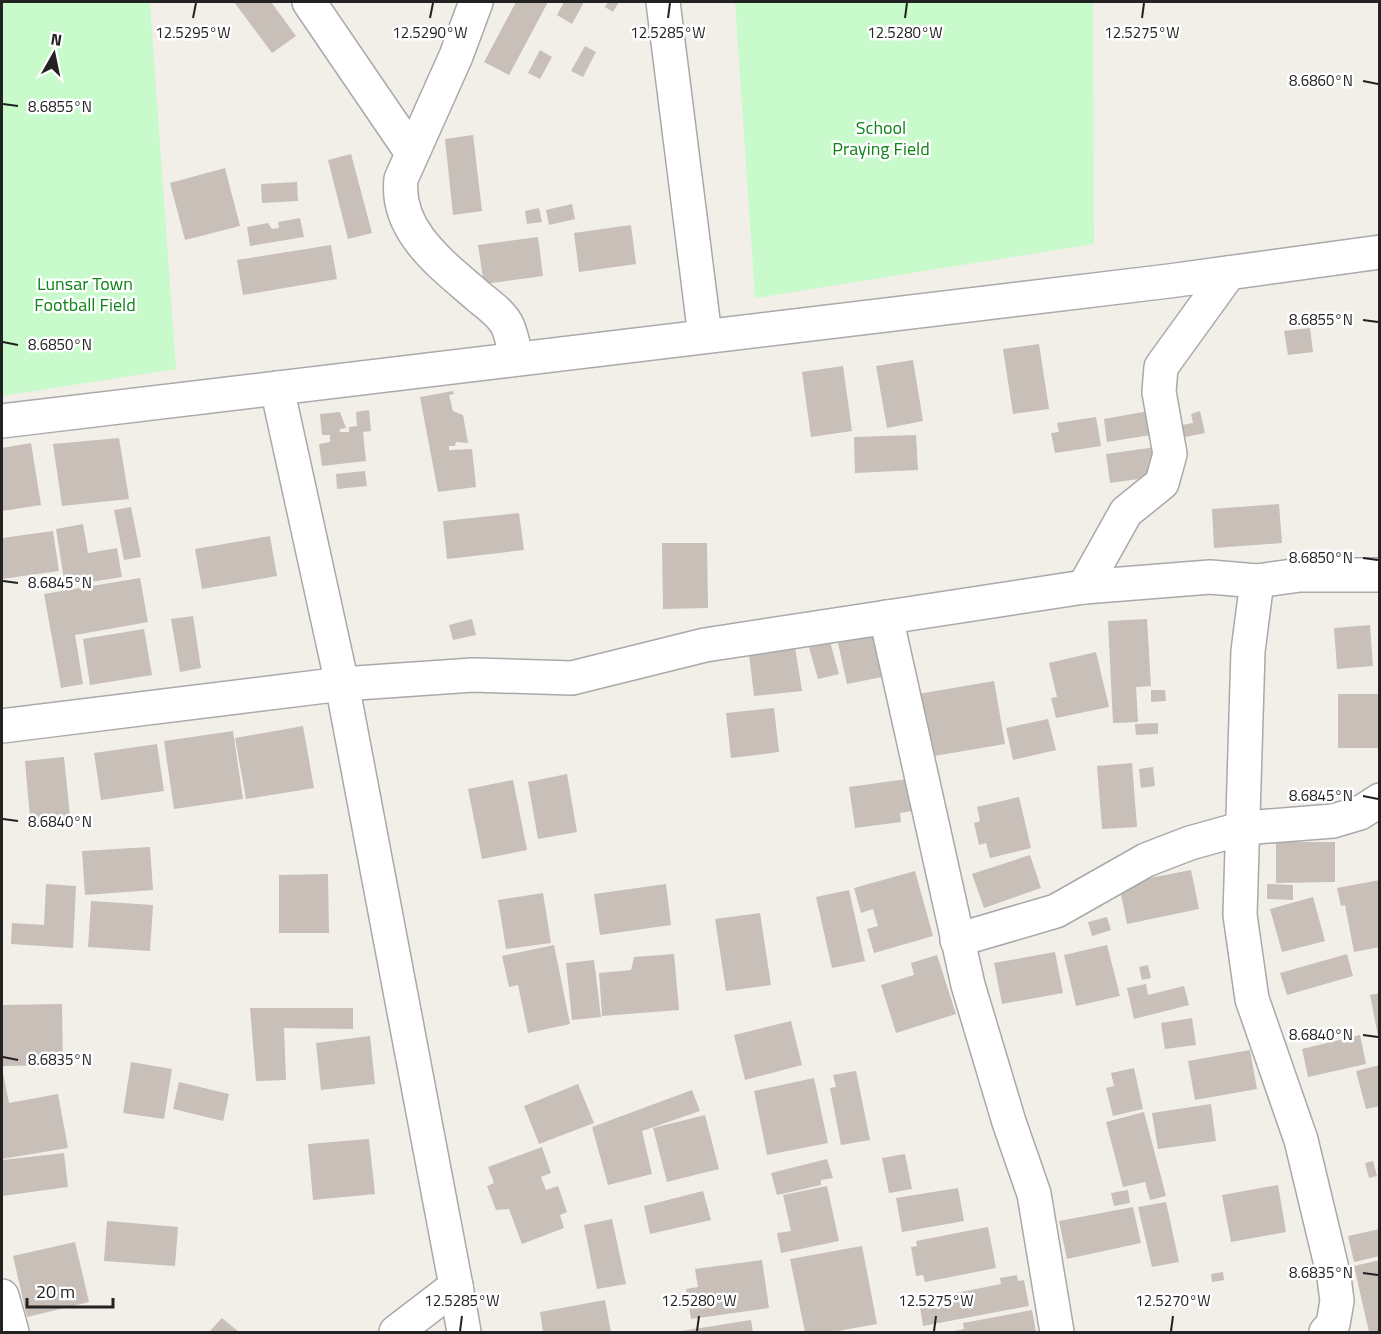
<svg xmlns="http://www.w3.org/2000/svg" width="1381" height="1334" font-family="'Titillium Web',sans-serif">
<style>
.park{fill:#c8facc}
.building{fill:#c7bfb8}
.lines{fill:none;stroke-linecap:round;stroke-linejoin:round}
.minor-casing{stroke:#a9a9a9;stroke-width:36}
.minor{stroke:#fff;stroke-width:33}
.ticks{fill:none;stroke:#222;stroke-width:2}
.labels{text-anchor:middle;stroke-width:5;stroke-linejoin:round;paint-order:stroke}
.park-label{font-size:18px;fill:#0c8416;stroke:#fff}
.ticks-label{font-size:15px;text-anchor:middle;fill:#222;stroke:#fff;stroke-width:5;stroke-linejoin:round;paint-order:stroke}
</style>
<rect width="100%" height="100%" fill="#f2efe9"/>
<g class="park">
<polygon points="2,2 150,2 176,369 2,396"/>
<polygon points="735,2 1093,2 1094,244 755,298"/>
</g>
<g class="building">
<polygon points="234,2 271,2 296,36 272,53"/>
<polygon points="516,2 548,2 509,75 484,62"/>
<polygon points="564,2 584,2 572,24 557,15"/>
<polygon points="608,2 619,2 613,12 605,7"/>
<polygon points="585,46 596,52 583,77 571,71"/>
<polygon points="540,50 552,57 540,79 528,73"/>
<polygon points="473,135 482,211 453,215 445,139"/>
<polygon points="351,154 372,233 348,239 328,160"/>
<polygon points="225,168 240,226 185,240 170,183"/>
<polygon points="297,182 298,201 262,203 261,184"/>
<polygon points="572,204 575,219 549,225 546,210"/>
<polygon points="539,208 542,222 527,224 525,211"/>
<polygon points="300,218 304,237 250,246 247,227 268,223 272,229 279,228 278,222"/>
<polygon points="631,225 636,264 579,272 574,233"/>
<polygon points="538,237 543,276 484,284 478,245"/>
<polygon points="331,245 337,279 243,295 237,260"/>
<polygon points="1310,328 1313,352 1288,355 1284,331"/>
<polygon points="1039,344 1049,409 1013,414 1003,349"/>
<polygon points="913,360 923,421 887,428 876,366"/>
<polygon points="843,366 852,431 811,437 802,372"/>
<polygon points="453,391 454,394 449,395 453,411 463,415 468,443 456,442 455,446 449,446 449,450 472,449 476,487 438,492 420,397"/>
<polygon points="1160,409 1163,433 1107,442 1104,419"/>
<polygon points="369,410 371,431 363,432 366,461 322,466 319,444 330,442 330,435 322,435 320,414 340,412 346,428 340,429 340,432 349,432 349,427 357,426 356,412"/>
<polygon points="1200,411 1205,433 1180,438 1177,426 1193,423 1191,414"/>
<polygon points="1096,417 1101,446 1055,453 1051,433 1059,432 1057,423"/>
<polygon points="916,435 918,470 855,473 854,437"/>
<polygon points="119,438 129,499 62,506 53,444"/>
<polygon points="31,443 41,505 2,511 2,448"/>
<polygon points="1156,447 1160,476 1110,483 1106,454"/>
<polygon points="365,471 367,486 337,489 336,474"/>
<polygon points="1279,504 1282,543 1214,548 1212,509"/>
<polygon points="131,507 141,557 124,560 114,510"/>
<polygon points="519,513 524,550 447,559 443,521"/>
<polygon points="83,524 88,553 117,548 122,577 65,586 56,529"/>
<polygon points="53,531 59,571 2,579 2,538"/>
<polygon points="270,536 277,576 202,589 195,549"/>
<polygon points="662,543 707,543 708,608 663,609"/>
<polygon points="140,578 148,622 75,635 83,684 61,688 44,594"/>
<polygon points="193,616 201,668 180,672 171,619"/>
<polygon points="472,619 476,635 453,640 449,625"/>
<polygon points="1147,619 1151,686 1136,687 1138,722 1113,723 1108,621"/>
<polygon points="1370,625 1373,666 1337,669 1334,628"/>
<polygon points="144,629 152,675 90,685 83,639"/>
<polygon points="884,634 892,675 847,684 838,643"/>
<polygon points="829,638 839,674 818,679 808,644"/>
<polygon points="795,647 802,691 754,696 749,654"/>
<polygon points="1096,652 1109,707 1056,718 1051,698 1057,697 1049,663"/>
<polygon points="994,681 1005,744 928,757 918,694"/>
<polygon points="1151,690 1165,690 1166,701 1151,702"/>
<rect x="1338" y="694" width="40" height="54"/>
<polygon points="774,708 779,752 731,758 726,713"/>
<polygon points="1048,719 1056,750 1013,760 1006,728"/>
<polygon points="1158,723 1158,734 1136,735 1135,724"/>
<polygon points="303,726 314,788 246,799 235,738"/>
<polygon points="233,731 243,799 174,809 164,741"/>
<polygon points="157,744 164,791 101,800 94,753"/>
<polygon points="64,757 71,826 31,829 25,761"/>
<polygon points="1132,763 1137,827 1102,829 1097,766"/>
<polygon points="1153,767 1155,786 1141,788 1139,769"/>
<polygon points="567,774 577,832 538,839 528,782"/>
<polygon points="907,779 912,811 900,813 901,822 855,828 849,787"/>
<polygon points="513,780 527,850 482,859 468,789"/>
<polygon points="1019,797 1031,848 990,858 986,843 979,845 974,823 980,821 977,807"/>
<polygon points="1276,842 1335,842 1335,882 1276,883"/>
<polygon points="150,847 153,890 85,895 82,851"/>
<polygon points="1030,855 1041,888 984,908 972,874"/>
<polygon points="1191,870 1199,909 1127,924 1119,884"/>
<polygon points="915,871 933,936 874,953 867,929 878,926 873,909 861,913 854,888"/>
<polygon points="328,874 329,933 279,933 279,875"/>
<polygon points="1380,880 1380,947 1354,952 1345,905 1341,906 1337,888"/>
<polygon points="46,884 76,886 73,948 11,944 12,923 44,925"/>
<polygon points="666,884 671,925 600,935 594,894"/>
<polygon points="1267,884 1293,885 1293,900 1267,899"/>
<polygon points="849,890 865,961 832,968 816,897"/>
<polygon points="543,893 551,943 506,949 498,900"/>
<polygon points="1313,897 1325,941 1282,952 1270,909"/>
<polygon points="91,901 153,905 150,951 88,947"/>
<polygon points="760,913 771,985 726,991 715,919"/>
<polygon points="1107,917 1111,930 1092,936 1088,922"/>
<polygon points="554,945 570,1024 528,1033 518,985 509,987 502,956"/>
<polygon points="1107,945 1120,996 1076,1006 1064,955"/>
<polygon points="1055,952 1063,993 1002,1004 994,963"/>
<polygon points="674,954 679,1010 602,1016 599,973 631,970 634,957"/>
<polygon points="1347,954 1353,976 1287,995 1280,973"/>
<polygon points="937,955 956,1014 896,1033 881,985 914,975 911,963"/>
<polygon points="594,960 601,1017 572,1020 566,963"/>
<polygon points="1148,965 1151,978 1142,980 1139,967"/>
<polygon points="1146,984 1148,995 1184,986 1189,1005 1134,1019 1127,988"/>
<polygon points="1380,993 1380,1036 1378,1036 1370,995"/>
<polygon points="62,1004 63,1065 2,1066 2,1005"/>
<polygon points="250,1008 353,1008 353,1029 284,1028 286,1080 256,1081"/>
<polygon points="1192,1018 1196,1045 1165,1049 1161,1023"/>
<polygon points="791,1021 802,1065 745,1080 734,1035"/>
<polygon points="1360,1035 1366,1064 1308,1077 1302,1049"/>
<polygon points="370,1036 375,1084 321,1090 316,1043"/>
<polygon points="1250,1050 1257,1089 1195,1100 1188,1061"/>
<polygon points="131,1062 172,1069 164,1119 123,1113"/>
<polygon points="1380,1065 1380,1106 1366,1109 1356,1071"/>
<polygon points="2,1068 9,1103 58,1094 68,1148 2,1159"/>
<polygon points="1134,1068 1143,1109 1113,1116 1106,1088 1114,1086 1111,1073"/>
<polygon points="856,1071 870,1140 841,1145 830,1088 836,1087 833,1075"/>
<polygon points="814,1078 828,1143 767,1155 754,1091"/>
<polygon points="179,1082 229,1094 223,1121 173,1109"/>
<polygon points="578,1084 594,1123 539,1144 524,1106"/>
<polygon points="692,1090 700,1111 642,1131 652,1174 608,1185 592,1127"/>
<polygon points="1211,1104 1216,1141 1158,1149 1152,1113"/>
<polygon points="1144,1112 1166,1196 1150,1200 1145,1182 1123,1187 1106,1122"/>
<polygon points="705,1115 719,1169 667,1182 653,1128"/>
<polygon points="369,1139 375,1194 313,1200 308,1144"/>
<polygon points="542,1147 551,1173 541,1177 546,1190 558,1186 567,1212 560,1215 564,1228 522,1244 509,1209 496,1210 487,1186 494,1183 488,1167"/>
<polygon points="64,1153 68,1187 2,1196 2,1160"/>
<polygon points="905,1154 912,1189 889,1193 882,1158"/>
<polygon points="827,1159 833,1178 821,1180 821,1185 777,1195 771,1173"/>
<polygon points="1373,1161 1377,1176 1369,1178 1365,1163"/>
<polygon points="1278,1185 1286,1232 1231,1242 1222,1195"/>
<polygon points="827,1186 839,1241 781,1253 777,1233 791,1231 783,1195"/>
<polygon points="958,1188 964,1221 902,1232 896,1198"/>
<polygon points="1128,1190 1130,1203 1114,1206 1111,1193"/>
<polygon points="703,1191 711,1220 650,1234 644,1206"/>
<polygon points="1166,1202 1179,1262 1152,1267 1138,1207"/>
<polygon points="1133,1207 1141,1243 1067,1259 1059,1221"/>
<polygon points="612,1219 626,1284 597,1289 584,1225"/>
<polygon points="107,1221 178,1227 175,1266 104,1261"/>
<polygon points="988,1227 996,1268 925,1282 923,1275 916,1276 911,1247 917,1246 916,1241"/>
<polygon points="1380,1229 1380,1256 1354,1262 1348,1236"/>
<polygon points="75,1242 89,1302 27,1317 13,1256"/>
<polygon points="862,1246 877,1324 832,1332 805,1332 790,1259"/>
<polygon points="762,1260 769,1308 691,1319 686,1289 698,1287 695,1269"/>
<polygon points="1380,1260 1380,1332 1369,1332 1354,1266"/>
<polygon points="1223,1272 1224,1280 1212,1282 1211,1274"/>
<polygon points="1017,1275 1018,1281 1024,1280 1029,1306 923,1326 920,1307 957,1300 956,1293 1001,1284 1000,1278"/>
<polygon points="605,1300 611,1332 543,1332 540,1312"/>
<polygon points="1032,1310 1036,1332 950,1332 964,1329 963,1323"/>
<polygon points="222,1318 239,1332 209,1332"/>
<polygon points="751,1320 753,1332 681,1332 681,1331"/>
</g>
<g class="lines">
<defs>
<g id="minor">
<polyline points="309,2 412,153"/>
<path d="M476 2 456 56 401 179C395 232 444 266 479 297 489 305 503 315 508 327 512 337 514 349 517 359"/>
<polyline points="663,2 705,336"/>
<polyline points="277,388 342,684 456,1286 396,1332"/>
<polyline points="2,421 1169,281 1380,252"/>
<polyline points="1257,581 1248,651 1240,915 1252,999 1301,1140 1334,1277 1337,1301 1333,1324 1326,1332"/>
<polyline points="1084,587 1126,512 1162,483 1170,454 1159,392 1161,367 1229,273"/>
<polyline points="886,617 968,985 1009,1122 1034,1194 1057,1332"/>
<polyline points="2,726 342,684 473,675 572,678 705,645 1084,587 1210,577 1257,581 1300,575 1380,575"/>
<polyline points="957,940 1056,911 1146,860 1190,843 1244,828 1333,821 1360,813 1380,800"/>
<polyline points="456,1286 464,1332"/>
<polyline points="2,1296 12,1332"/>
</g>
</defs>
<use href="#minor" class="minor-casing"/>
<use href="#minor" class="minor"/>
</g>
<path class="ticks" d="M193 18 196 3M430 18 433 3M668 18 670 3M905 18 907 3M1142 18 1144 3M1363 81 1378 84M3 104 18 106M1363 320 1378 322M3 342 18 345M1363 558 1378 560M3 581 18 583M1363 796 1378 799M3 819 18 821M1363 1035 1378 1037M3 1057 18 1060M1363 1273 1378 1275M460 1331 462 1316M697 1331 699 1316M934 1331 936 1316M1171 1331 1173 1316"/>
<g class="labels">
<g class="park-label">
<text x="881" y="134">School<tspan x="881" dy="21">Praying Field</tspan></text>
<text x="85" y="290">Lunsar Town<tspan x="85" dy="21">Football Field</tspan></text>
</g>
</g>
<g class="ticks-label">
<text x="193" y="38">12.5295°W</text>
<text x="430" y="38">12.5290°W</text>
<text x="668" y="38">12.5285°W</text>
<text x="905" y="38">12.5280°W</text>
<text x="1142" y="38">12.5275°W</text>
<text x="1321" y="86">8.6860°N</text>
<text x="60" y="112">8.6855°N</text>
<text x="1321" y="325">8.6855°N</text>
<text x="60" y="350">8.6850°N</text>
<text x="1321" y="563">8.6850°N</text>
<text x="60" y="588">8.6845°N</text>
<text x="1321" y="801">8.6845°N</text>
<text x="60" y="827">8.6840°N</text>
<text x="1321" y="1040">8.6840°N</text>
<text x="60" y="1065">8.6835°N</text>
<text x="1321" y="1278">8.6835°N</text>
<text x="462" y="1306">12.5285°W</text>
<text x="699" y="1306">12.5280°W</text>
<text x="936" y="1306">12.5275°W</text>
<text x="1173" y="1306">12.5270°W</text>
</g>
<rect width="1381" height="1334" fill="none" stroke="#222222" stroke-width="6"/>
<g transform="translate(54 54) rotate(9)" stroke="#ffffff" stroke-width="4.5" paint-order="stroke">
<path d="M0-4.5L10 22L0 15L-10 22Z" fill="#222222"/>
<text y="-9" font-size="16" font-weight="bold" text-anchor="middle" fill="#222222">N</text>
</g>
<path d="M27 1298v9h86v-9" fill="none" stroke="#222222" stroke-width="3"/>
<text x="36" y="1298" font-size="18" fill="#222222" stroke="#ffffff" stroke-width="4.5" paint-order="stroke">20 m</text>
</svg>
